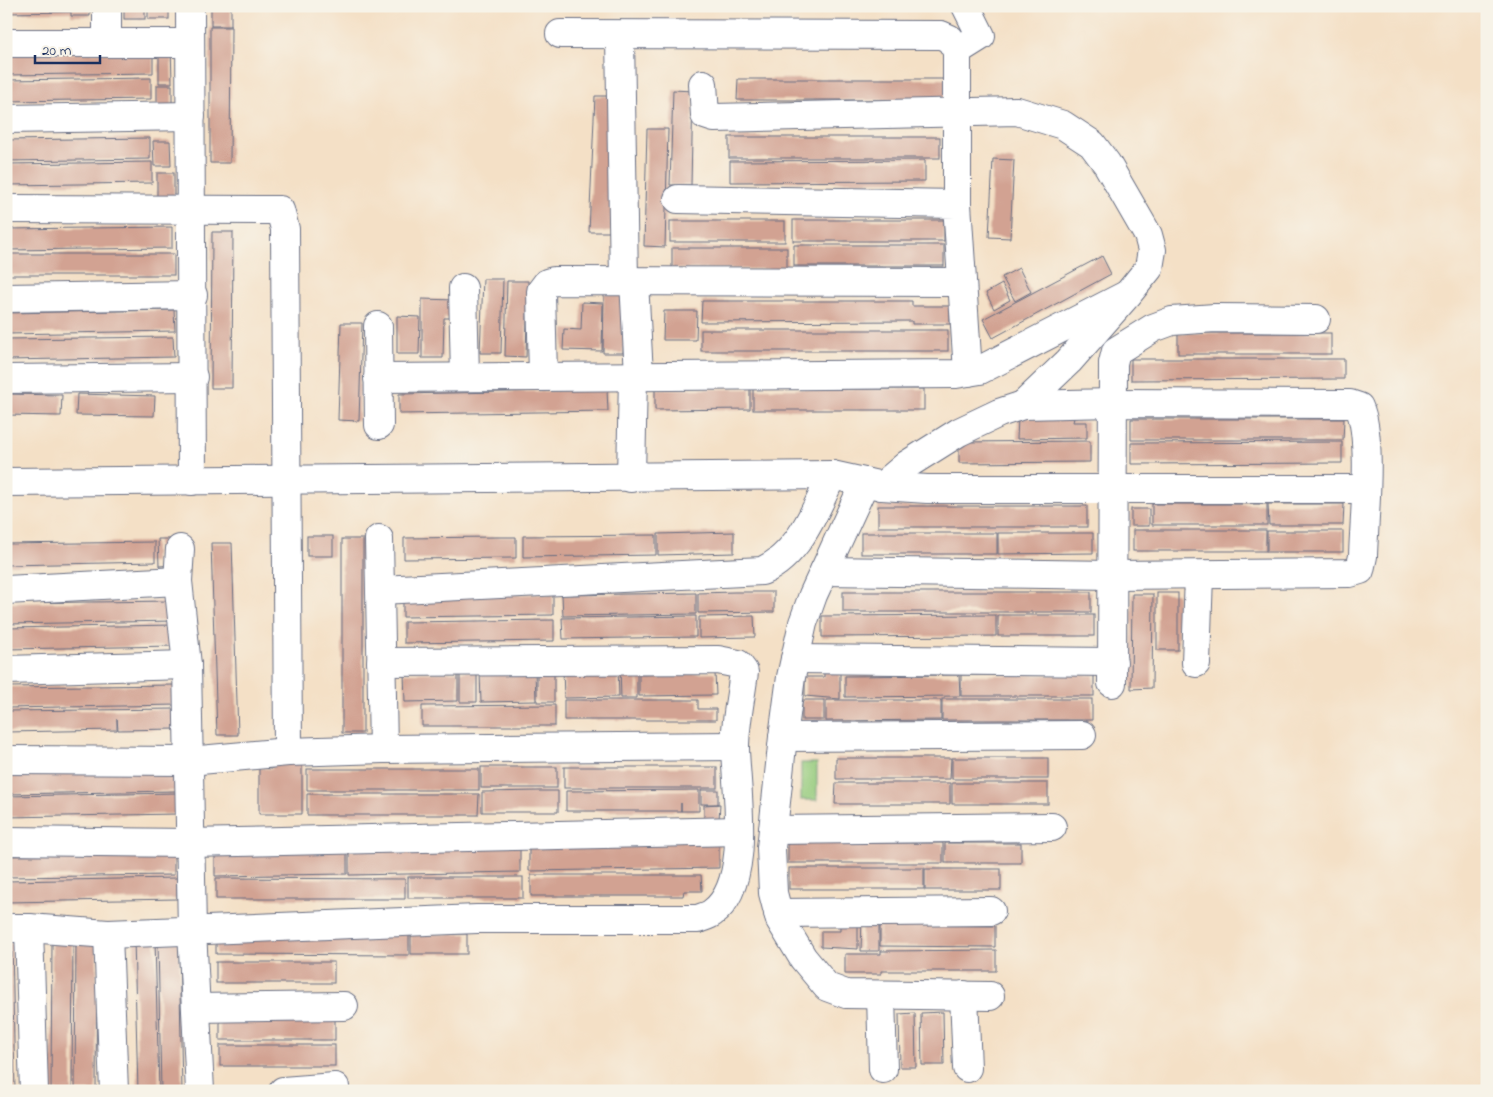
<svg xmlns="http://www.w3.org/2000/svg" width="1493" height="1097" font-family="'Indie Flower',sans-serif">
<style>
.green{fill:#95cb7d;stroke:#587d6e}
.building{fill:#d2a292}
.lines{fill:none;stroke-linecap:round;stroke-linejoin:round}
.minor-casing{stroke:#676d82;stroke-width:30}
.minor{stroke:#fff;stroke-width:28}
</style>
<rect width="100%" height="100%" fill="#f7f3e8"/>
<filter id="ink" filterUnits="userSpaceOnUse"><feTurbulence type="fractalNoise" baseFrequency=".02" numOctaves="2"/><feDisplacementMap in="SourceGraphic" scale="10" xChannelSelector="R" yChannelSelector="G"/><feConvolveMatrix kernelMatrix="1 2 1 2 8 2 1 2 1" color-interpolation-filters="sRGB"/></filter>
<filter id="wash" filterUnits="userSpaceOnUse"><feTurbulence type="fractalNoise" baseFrequency=".0096" numOctaves="4" result="noise"/><feDisplacementMap in="SourceGraphic" scale="20" xChannelSelector="R" yChannelSelector="G"/><feGaussianBlur stdDeviation="1.12" result="paint"/><feColorMatrix in="noise" values="0 0 0 0 0 0 0 0 0 0 0 0 0 0 0 0 0 1.4 0 .05"/><feComposite in="paint" operator="in"/></filter>
<g filter="url(#wash)">
<rect width="100%" height="100%" fill="#f4e0c6"/>
<rect class="green" x="801" y="763" width="16" height="37"/>
<g id="blocks">
<g class="building">
<polygon points="6,6 90,6 90,16 71,16 71,12 6,13"/>
<rect x="124" y="6" width="21" height="13"/>
<rect x="148" y="6" width="21" height="13"/>
<rect x="211" y="6" width="20" height="20"/>
<polygon points="210,27 231,27 230,163 210,163"/>
<polygon points="171,46 172,83 159,83 159,47"/>
<polygon points="153,52 153,73 6,75 6,54"/>
<polygon points="151,78 151,99 6,101 6,80"/>
<polygon points="738,79 946,79 946,100 737,100"/>
<polygon points="157,85 172,85 172,108 157,109"/>
<polygon points="673,90 693,91 691,185 670,185"/>
<polygon points="595,96 615,96 611,232 589,232"/>
<polygon points="647,129 668,129 665,247 644,246"/>
<rect x="729" y="137" width="211" height="21"/>
<polygon points="150,138 150,159 6,161 6,140"/>
<polygon points="153,141 170,141 171,166 154,166"/>
<polygon points="993,159 1014,160 1010,238 989,237"/>
<polygon points="925,160 925,181 730,182 730,161"/>
<polygon points="152,162 152,183 6,185 6,164"/>
<rect x="157" y="173" width="17" height="24"/>
<rect x="793" y="220" width="151" height="21"/>
<rect x="670" y="221" width="115" height="21"/>
<polygon points="172,227 172,248 6,250 6,229"/>
<polygon points="212,232 233,232 232,388 211,388"/>
<rect x="794" y="245" width="150" height="21"/>
<rect x="672" y="248" width="115" height="21"/>
<rect x="6" y="254" width="168" height="21"/>
<polygon points="1102,256 1111,274 993,338 983,319"/>
<polygon points="1019,268 1031,292 1015,301 1002,277"/>
<polygon points="483,279 503,279 501,353 480,353"/>
<polygon points="507,281 528,281 526,357 505,356"/>
<polygon points="1002,284 1010,300 994,309 986,293"/>
<polygon points="604,294 625,295 623,353 603,353"/>
<polygon points="422,299 454,300 454,318 444,318 443,358 422,358"/>
<polygon points="702,301 912,301 912,306 950,306 950,324 912,324 912,321 701,322"/>
<polygon points="582,302 603,303 602,351 563,350 564,329 581,330"/>
<polygon points="174,310 175,331 6,334 6,313"/>
<polygon points="664,311 697,311 696,340 663,340"/>
<polygon points="397,316 420,317 419,354 397,354"/>
<polygon points="341,323 362,323 359,421 338,420"/>
<rect x="701" y="330" width="247" height="21"/>
<rect x="1178" y="333" width="153" height="21"/>
<polygon points="173,337 174,357 6,360 6,339"/>
<polygon points="1131,359 1344,359 1344,379 1131,380"/>
<polygon points="655,389 750,389 750,409 655,410"/>
<rect x="753" y="389" width="171" height="21"/>
<polygon points="607,390 608,411 399,414 399,394"/>
<polygon points="6,394 62,395 61,416 6,415"/>
<polygon points="77,394 155,396 154,416 76,415"/>
<polygon points="1018,418 1074,418 1073,422 1087,422 1087,438 1017,439"/>
<polygon points="1131,419 1344,419 1343,440 1131,440"/>
<polygon points="1090,441 1090,462 959,463 959,442"/>
<polygon points="1342,442 1342,463 1131,464 1131,443"/>
<rect x="1152" y="504" width="115" height="21"/>
<polygon points="1268,504 1344,504 1343,525 1269,525"/>
<rect x="878" y="506" width="209" height="21"/>
<rect x="1131" y="509" width="18" height="17"/>
<rect x="1133" y="530" width="133" height="21"/>
<rect x="1267" y="531" width="76" height="21"/>
<polygon points="734,532 734,553 658,555 658,534"/>
<rect x="861" y="533" width="136" height="21"/>
<polygon points="998,533 1093,533 1093,553 998,554"/>
<polygon points="656,535 656,555 523,557 523,536"/>
<rect x="307" y="536" width="26" height="20"/>
<polygon points="496,537 516,537 516,558 404,559 404,538"/>
<polygon points="158,539 175,539 176,565 159,566"/>
<rect x="342" y="539" width="21" height="194"/>
<polygon points="155,542 155,562 6,565 6,544"/>
<polygon points="211,543 232,543 238,735 217,735"/>
<polygon points="735,592 774,592 774,612 698,613 698,593"/>
<rect x="843" y="592" width="248" height="20"/>
<polygon points="696,593 696,614 563,616 562,595"/>
<rect x="1157" y="593" width="21" height="57"/>
<polygon points="553,594 553,615 403,617 403,596"/>
<polygon points="1132,594 1153,594 1152,688 1131,689"/>
<polygon points="174,601 174,621 6,624 6,603"/>
<polygon points="996,615 996,636 822,637 822,616"/>
<rect x="998" y="615" width="96" height="21"/>
<polygon points="696,616 696,637 563,639 562,618"/>
<polygon points="754,616 755,637 699,638 699,617"/>
<polygon points="554,620 554,641 404,643 404,622"/>
<polygon points="175,625 175,646 6,649 6,628"/>
<polygon points="840,665 840,699 805,696 805,677 824,677 824,666"/>
<polygon points="620,667 637,667 637,698 621,698"/>
<polygon points="618,668 619,697 564,698 563,669"/>
<polygon points="477,671 477,702 460,702 460,672"/>
<rect x="537" y="671" width="17" height="31"/>
<polygon points="458,672 458,701 405,702 404,673"/>
<polygon points="535,672 536,701 481,702 480,673"/>
<polygon points="715,673 716,695 639,696 639,675"/>
<polygon points="959,675 960,696 845,697 845,676"/>
<rect x="961" y="675" width="133" height="21"/>
<polygon points="177,685 177,705 6,708 6,687"/>
<rect x="942" y="699" width="150" height="21"/>
<polygon points="564,700 698,700 698,709 716,709 716,720 564,720"/>
<rect x="802" y="700" width="22" height="20"/>
<polygon points="826,700 941,700 941,720 826,721"/>
<polygon points="555,705 555,726 422,726 422,706"/>
<polygon points="175,709 175,729 118,730 117,719 117,730 6,732 6,711"/>
<polygon points="836,758 951,758 950,779 836,779"/>
<rect x="952" y="758" width="96" height="21"/>
<polygon points="273,760 302,760 302,814 259,814 259,768 272,769"/>
<rect x="481" y="767" width="76" height="21"/>
<rect x="564" y="767" width="153" height="21"/>
<rect x="307" y="769" width="172" height="21"/>
<polygon points="176,771 176,791 6,794 6,773"/>
<polygon points="836,783 950,783 950,804 835,804"/>
<rect x="952" y="783" width="96" height="21"/>
<polygon points="699,790 699,811 681,811 681,803 681,811 566,811 566,791"/>
<rect x="701" y="790" width="17" height="14"/>
<polygon points="538,791 558,791 558,812 482,812 482,792"/>
<polygon points="178,793 178,814 6,817 6,796"/>
<polygon points="307,794 479,794 478,815 307,815"/>
<polygon points="720,804 719,820 704,821 704,805"/>
<polygon points="719,839 719,868 529,871 529,842"/>
<polygon points="520,843 520,872 349,875 349,846"/>
<rect x="788" y="843" width="155" height="20"/>
<rect x="945" y="843" width="76" height="20"/>
<polygon points="347,845 347,874 215,876 215,848"/>
<polygon points="174,854 174,875 6,877 6,856"/>
<rect x="789" y="868" width="135" height="21"/>
<rect x="925" y="869" width="76" height="21"/>
<polygon points="531,875 701,875 702,891 684,891 683,896 531,896"/>
<rect x="408" y="877" width="115" height="21"/>
<polygon points="177,878 177,899 6,902 6,881"/>
<polygon points="216,878 405,879 405,899 216,899"/>
<polygon points="840,917 858,917 858,949 821,947 821,931 840,931"/>
<polygon points="862,917 879,917 879,951 861,951"/>
<polygon points="880,925 995,926 995,947 880,946"/>
<polygon points="216,934 409,934 409,955 216,954"/>
<rect x="411" y="934" width="56" height="20"/>
<polygon points="134,939 155,939 159,1091 138,1091"/>
<polygon points="52,941 73,941 72,1091 51,1091"/>
<polygon points="76,941 97,941 96,1091 75,1091"/>
<polygon points="179,942 182,1091 161,1091 158,943"/>
<polygon points="12,943 15,1091 6,1091 6,944"/>
<polygon points="996,950 996,971 881,971 881,974 845,974 845,954 881,954 881,951"/>
<rect x="216" y="962" width="118" height="21"/>
<polygon points="943,1012 944,1065 922,1065 921,1013"/>
<polygon points="915,1013 916,1067 900,1067 899,1014"/>
<rect x="220" y="1020" width="115" height="20"/>
<rect x="220" y="1045" width="115" height="21"/>
</g>
</g>
</g>
<g filter="url(#ink)">
<use href="#blocks" fill-opacity="0" stroke="#676d82" stroke-width="1"/>
<g class="lines">
<defs>
<g id="minor">
<polyline points="190,6 192,481"/>
<polyline points="560,34 941,35 950,39 957,51 957,204"/>
<polyline points="620,36 624,281"/>
<polyline points="6,43 190,43"/>
<polyline points="107,43 107,6"/>
<polyline points="957,51 981,36 966,6"/>
<polyline points="703,84 705,115 714,118 1017,111 1063,125 1092,144 1107,164 1148,235 1152,250 1149,268 1128,294 1069,361 1023,405"/>
<polyline points="6,119 191,116"/>
<polyline points="678,199 957,204 968,372"/>
<polyline points="6,209 280,210 285,229 288,752"/>
<polyline points="634,281 639,375"/>
<polyline points="463,288 465,377"/>
<polyline points="6,298 193,295"/>
<polyline points="378,326 379,425"/>
<polyline points="543,376 541,291 547,283 554,281 962,282"/>
<polyline points="378,378 956,374 980,370 1128,294"/>
<polyline points="6,379 193,377"/>
<polyline points="631,478 633,375"/>
<polyline points="6,482 832,475 882,486 927,489 1364,489"/>
<polyline points="865,482 813,595 803,623 791,677 783,737 771,848 773,893 780,920 803,958 827,987 846,994 990,996"/>
<polyline points="379,539 383,749"/>
<polyline points="180,549 178,581 187,665 192,930 200,1091"/>
<path d="M824 571 1113 575 1350 573 1360 570 1363 556C1364 520 1373 437 1359 407L1350 404 1113 403 1023 405 999 413 959 432 908 464 882 486"/>
<polyline points="6,590 178,581"/>
<path d="M380 590 762 571C799 555 816 509 832 475"/>
<polyline points="795,659 1113,662"/>
<polyline points="1196,663 1199,575"/>
<polyline points="6,670 187,665"/>
<polyline points="1112,683 1113,363 1116,351 1153,328 1172,321 1215,318 1316,319"/>
<polyline points="783,737 1082,735"/>
<polyline points="6,760 189,761 288,752 383,749 735,746"/>
<polyline points="773,830 1052,827"/>
<polyline points="6,841 190,843 739,831"/>
<polyline points="778,913 991,911"/>
<path d="M6 928H29L108 934 477 919H698C702 917 708 916 712 913 753 884 736 791 735 748 735 723 741 697 744 672L738 664 718 660 381 662"/>
<polyline points="29,928 34,1091"/>
<polyline points="108,934 114,1091"/>
<polyline points="881,995 883,1069"/>
<polyline points="964,995 967,1068"/>
<polyline points="196,1008 344,1006"/>
<polyline points="283,1091 335,1087"/>
</g>
</defs>
<use href="#minor" class="minor-casing"/>
<use href="#minor" class="minor"/>
</g>
</g>
<rect width="1493" height="1097" fill="none" stroke="#f7f3e8" stroke-width="25"/>
<path d="M35 55v8h65v-8" fill="none" stroke="#1b2f5e" stroke-width="2.5"/>
<text x="42" y="55" font-size="15" fill="#1b2f5e" stroke="#f7f3e8" stroke-width="4" paint-order="stroke">20 m</text>
</svg>
